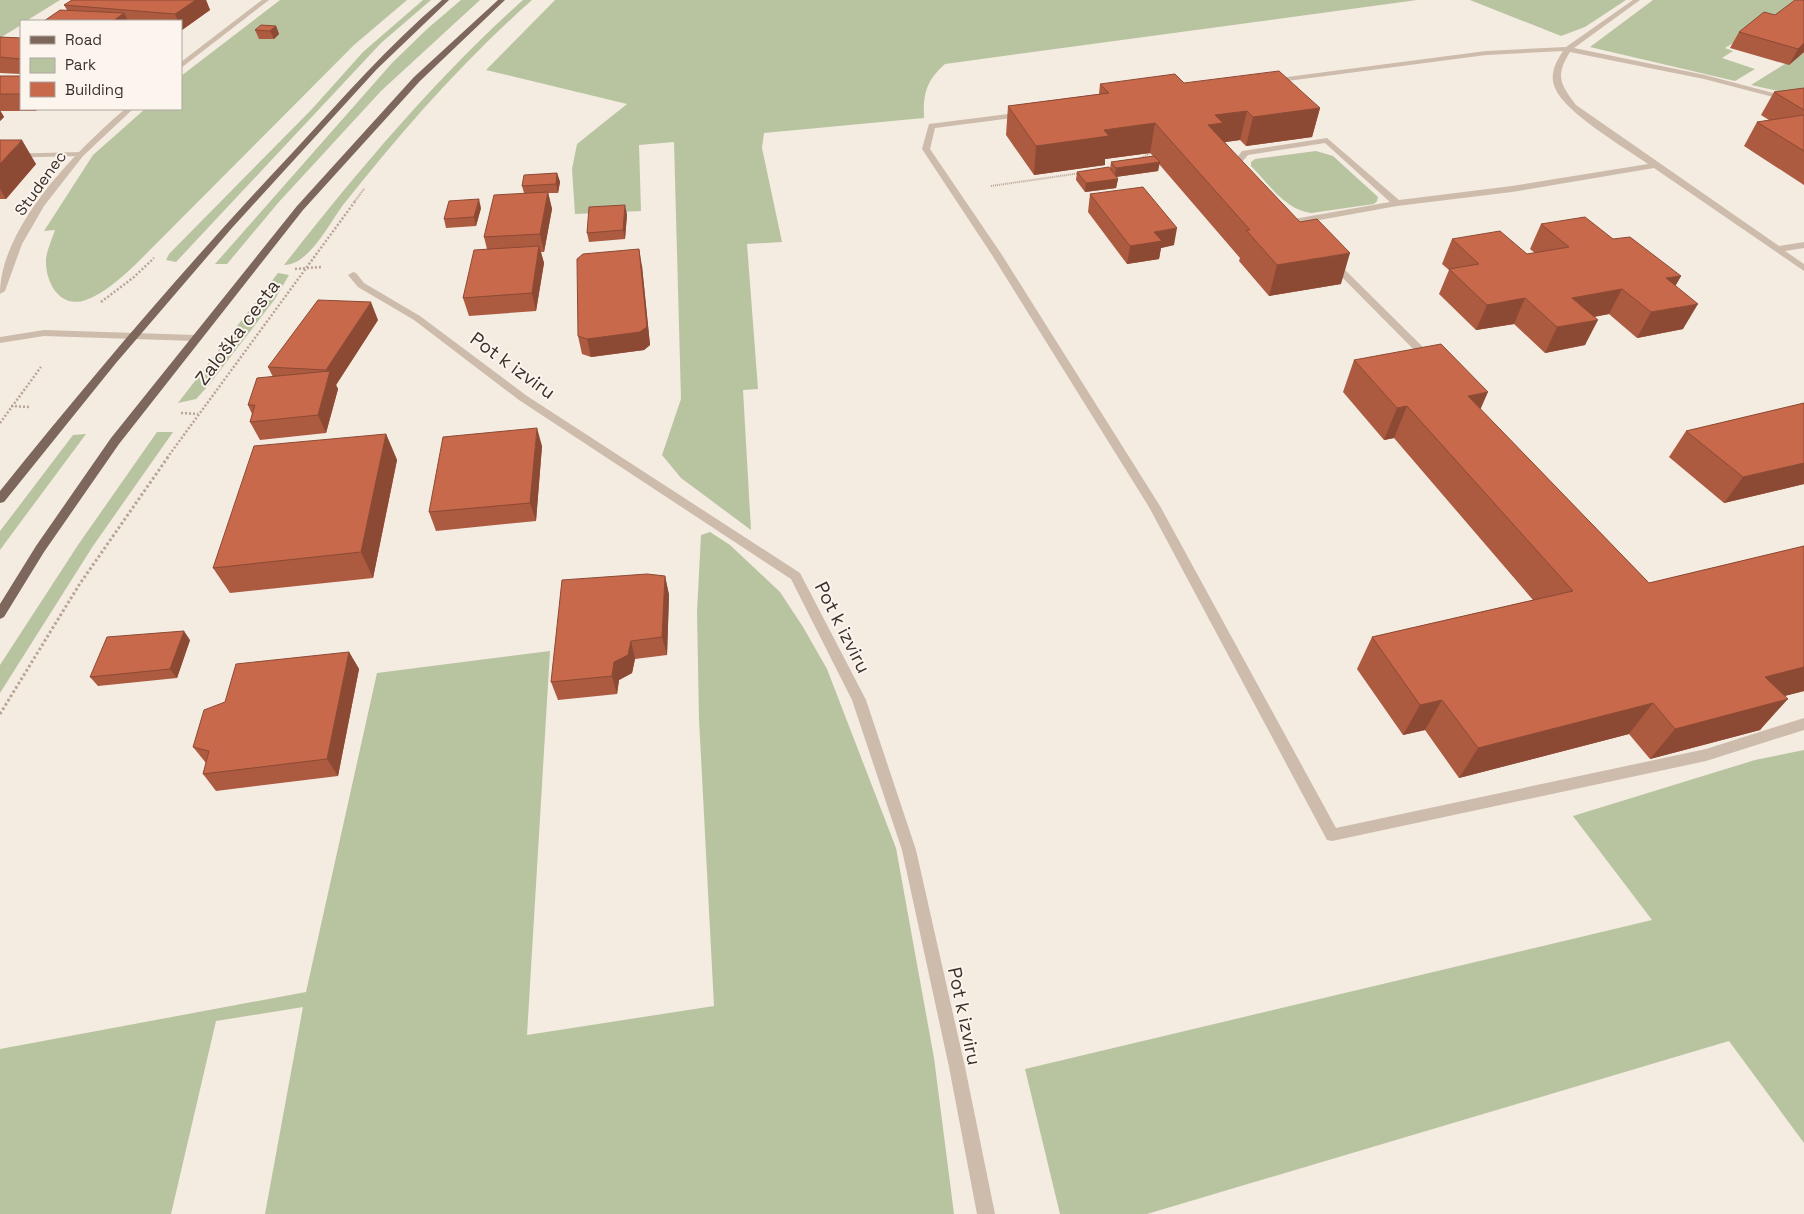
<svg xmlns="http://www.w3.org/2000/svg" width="1804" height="1214" font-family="'Space Grotesk',sans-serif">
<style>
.green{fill:#b8c4a0}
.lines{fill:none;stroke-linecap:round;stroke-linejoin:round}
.path-far2{stroke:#b9a596;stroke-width:2;stroke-dasharray:1 1;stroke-linecap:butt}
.path-far1{stroke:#b9a596;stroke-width:2.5;stroke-dasharray:2 2;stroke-linecap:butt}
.path{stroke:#b9a596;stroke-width:3;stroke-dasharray:2.5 2.5;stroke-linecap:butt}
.lane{fill:#cdbbac;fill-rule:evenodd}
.street{fill:#cdbbac;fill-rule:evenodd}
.primary{fill:#7d675c;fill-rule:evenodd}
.wall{fill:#ac5a40}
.shaded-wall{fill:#8c4a34}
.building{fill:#c8694b;stroke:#8c4a34}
.labels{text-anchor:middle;stroke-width:4;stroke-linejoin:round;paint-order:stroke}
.far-street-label{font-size:16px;fill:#3b302b;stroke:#fbf5ee}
.street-label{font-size:19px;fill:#3b302b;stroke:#fbf5ee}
</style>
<rect width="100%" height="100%" fill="#f4ebe1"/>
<g class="green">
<polygon points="0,0 60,0 26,21 21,21 21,25 0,38"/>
<path d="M280 0H407L354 45 136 264C122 277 105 293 86 300 60 309 45 283 46 259 47 250 52 239 55 230L44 231 93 155 145 109H181V76Z"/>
<polygon points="423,0 431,0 381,43 176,262 166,260 169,254 312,109 363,52"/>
<polygon points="461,0 480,0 381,91 278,203 227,264 215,264 392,63 427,29"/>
<path d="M523 0H532C462 62 401 132 343 205 329 224 309 265 284 265 358 171 434 80 523 0Z"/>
<path d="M555 0H1417L945 64C926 81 923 94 924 118L764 133 762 148 782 242 747 244 758 389 743 390 751 530 681 478 662 455 681 399 674 142 639 145 641 211 575 214 572 169 577 144 627 104 486 70Z"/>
<polygon points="1470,0 1626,0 1585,27 1561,36"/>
<polygon points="1653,0 1804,0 1725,48 1733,51 1722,58 1755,69 1735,81 1590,47"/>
<polygon points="1804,52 1804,97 1751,85"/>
<path d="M1316 151 1333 156 1378 197 1377 201 1374 204 1311 213C1285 210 1269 184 1251 166V162L1255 159Z"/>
<polygon points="278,273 289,275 275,299 208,386 196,399 178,403"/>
<polygon points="157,432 173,432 93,546 0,693 0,665 78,545"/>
<polygon points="86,434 11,535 0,550 0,531 10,518 73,435"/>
<polygon points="710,532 730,545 780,592 803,627 827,669 896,848 934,1058 954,1214 265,1214 303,1007 216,1021 171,1214 0,1214 0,1049 306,992 377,673 550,651 527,1035 714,1006 699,719 697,612 701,535"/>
<polygon points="1804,750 1804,1143 1729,1041 1147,1214 1060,1214 1025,1069 1652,920 1573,816 1755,760"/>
</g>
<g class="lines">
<g class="path-far2">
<polyline points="1140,159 1150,153"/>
<polyline points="991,186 1081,173"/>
<polyline points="355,201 364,189"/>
</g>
<g class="path-far1">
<polyline points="295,269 321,267"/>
<polyline points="101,302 134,277 154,258"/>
<polyline points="11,406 30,407"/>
<polyline points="181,413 198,414"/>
<polyline points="0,423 41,367"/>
<polyline points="167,458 356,200"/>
</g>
<polyline class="path" points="0,714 79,585 168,457"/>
<g class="lane">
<path d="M1633 0H1640L1574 48 1705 75 1804 101V105L1704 79 1570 52C1555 76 1560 84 1576 105L1779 246 1804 242V248L1785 251 1804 264V271L1654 168 1512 192 1397 206 1292 225 1284 219V215H1290L1294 219 1390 202 1325 143 1248 155 1241 163 1248 171 1244 174 1233 163 1242 151 1327 138 1399 200 1512 186 1648 164C1624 147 1565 113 1555 88 1549 74 1556 62 1563 51L1486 55 1272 83 1268 81 1272 79 1486 51 1566 47Z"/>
<polygon points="1024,112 1028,114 1027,116 935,128 930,149 1002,255 1160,506 1336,828 1706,749 1804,718 1804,730 1706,761 1332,841 1327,840 1149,507 992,255 922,149 929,124"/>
<polygon points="83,152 83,156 80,156 0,158 0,154"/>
<polygon points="1333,260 1336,261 1434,358 1434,362 1426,362 1330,265 1328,263"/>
</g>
<g class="street">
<polygon points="262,0 269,0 181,68 181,62"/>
<path d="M125 109H133L83 156 44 206 22 244 5 291 0 294C0 227 77 150 125 109Z"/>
<polygon points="353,272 356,273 364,283 420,316 527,396 800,573 866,700 916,850 965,1067 995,1214 977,1214 949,1067 902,850 852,700 791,579 519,400 414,320 358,287 348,275"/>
<polygon points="44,330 195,335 200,338 195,341 44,336 0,343 0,337"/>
</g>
<g class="primary">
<path d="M442 0H449L377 69 231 229 116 363 4 502 0 503V491C94 374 191 260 294 151 342 99 388 46 442 0Z"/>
<polygon points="498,0 505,0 420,81 303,210 119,444 44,552 4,617 0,619 0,604 36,546 111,438 297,206 414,77"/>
</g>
</g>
<g class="wall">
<polygon points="72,0 206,0 210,10 182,30 181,21 44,21 67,10 64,5"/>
<polygon points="1804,0 1804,52 1789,65 1730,48 1739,32 1775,15"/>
<polygon points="276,26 279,34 274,39 259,39 255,30"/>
<polygon points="0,37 21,38 21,74 0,73"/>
<polygon points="0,76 21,76 21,109 38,109 36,111 0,111 4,117 0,121"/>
<polygon points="1184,83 1320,108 1312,137 1246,146 1240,140 1225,142 1341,284 1269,296 1239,261 1240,258 1159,164 1158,171 1116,177 1118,179 1116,188 1085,192 1076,180 1077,172 1110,169 1111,162 1153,156 1150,153 1105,159 1105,165 1034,175 1006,135 1008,106 1099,94 1100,84"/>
<polygon points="1804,88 1804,185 1744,146 1757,122 1769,120 1761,115 1774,92"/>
<polygon points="0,140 36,164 6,199 0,199"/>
<polygon points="557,173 560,182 558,193 548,193 552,209 544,252 541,252 544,263 536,311 469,316 463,298 487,249 484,237 524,193 522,186"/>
<polygon points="1090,194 1174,245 1161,248 1159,259 1127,264 1088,212"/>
<polygon points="481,208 476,226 446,228 444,219"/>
<polygon points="627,214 625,239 589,242 587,233"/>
<polygon points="1541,224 1613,239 1681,276 1675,286 1683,329 1637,338 1609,314 1594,317 1585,345 1545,353 1514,324 1476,330 1439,294 1449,270 1442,264 1452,239 1527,254 1535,253 1530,249"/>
<polygon points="642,266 650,345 644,350 591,357 582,354 578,336"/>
<polygon points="378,320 336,385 338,389 326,433 260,440 250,422 252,414 248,405 273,377 268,367"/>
<polygon points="1354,360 1480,409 1649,583 1804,546 1804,691 1784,696 1760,730 1650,759 1629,734 1459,778 1425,730 1403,735 1357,669 1372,637 1533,600 1394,438 1384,440 1343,392"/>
<polygon points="1804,403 1804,484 1724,503 1669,457 1686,431"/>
<polygon points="386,434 397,460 373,578 230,593 213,568"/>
<polygon points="542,446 536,521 436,531 429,512"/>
<polygon points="665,576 669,595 667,655 635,659 632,673 619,680 617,694 558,700 551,682"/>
<polygon points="190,640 177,678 98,686 90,677"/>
<polygon points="349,652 359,669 338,776 216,791 203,774 206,763 193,747"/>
</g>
<g class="shaded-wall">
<polygon points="196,0 206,0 210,10 182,30 181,21 178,21 175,14"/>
<polygon points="124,13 128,21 113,21"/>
<polygon points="276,26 279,34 274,39 270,31"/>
<polygon points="1804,43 1804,52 1789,65 1798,49"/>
<polygon points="1320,108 1312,137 1246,146 1253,117"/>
<polygon points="0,110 4,117 0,121"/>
<polygon points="1247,111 1240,140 1219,143 1208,125 1215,115"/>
<polygon points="1155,123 1150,153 1105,159 1105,165 1034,175 1036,146 1104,130"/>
<polygon points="22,140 36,164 6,199 0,189 0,164"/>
<polygon points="1160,162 1158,171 1115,177 1116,168"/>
<polygon points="557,173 560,182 558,193 556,184"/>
<polygon points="1118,179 1116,188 1085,192 1086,183"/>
<polygon points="548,192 552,209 544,252 540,234"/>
<polygon points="479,199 481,208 476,226 474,217"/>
<polygon points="625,205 627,214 625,239 623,230"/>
<polygon points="1177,228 1174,245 1161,248 1159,259 1127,264 1130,246 1154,232"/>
<polygon points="539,246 544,263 536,311 532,293"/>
<polygon points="639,249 642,266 650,345 644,350 591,357 587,339"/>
<polygon points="1350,253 1341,284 1269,296 1277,265"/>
<polygon points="1681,276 1667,301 1666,278"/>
<polygon points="1622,289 1609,314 1560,323 1572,298"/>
<polygon points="1525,298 1514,324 1476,330 1487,305"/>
<polygon points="371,302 378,320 336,385 338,389 326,433 318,415 329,377 326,370"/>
<polygon points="1698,304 1683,329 1637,338 1651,312"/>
<polygon points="1598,320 1585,345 1545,353 1557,327"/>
<polygon points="1488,392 1474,424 1468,396"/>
<polygon points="1407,406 1394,438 1384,440 1397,408"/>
<polygon points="537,428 542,446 536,521 530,503"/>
<polygon points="386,434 397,460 373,578 361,552"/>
<polygon points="1804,463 1804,484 1724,503 1743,477"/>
<polygon points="665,576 669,595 667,655 662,637"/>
<polygon points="184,631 190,640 177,678 170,669"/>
<polygon points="631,641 635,659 632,673 619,680 617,694 612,676 614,662"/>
<polygon points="349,652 359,669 338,776 327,759"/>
<polygon points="1804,667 1804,691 1738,708 1765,677"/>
<polygon points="1788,699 1760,730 1650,759 1675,729"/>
<polygon points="1442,700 1425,730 1403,735 1420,705"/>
<polygon points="1653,703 1629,734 1459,778 1478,748"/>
</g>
<g class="building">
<polygon points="72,0 196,0 175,14 64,5"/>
<polygon points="1795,0 1804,0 1804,43 1798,49 1739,32 1764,12 1775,15"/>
<polygon points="60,10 124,13 113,21 44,21"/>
<polygon points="261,25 276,26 270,31 255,30"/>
<polygon points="0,37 21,38 21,59 0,57"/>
<polygon points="1279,71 1320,108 1253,117 1247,111 1215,115 1223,123 1208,125 1300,222 1317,219 1350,253 1277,265 1246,230 1250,230 1155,123 1104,130 1109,136 1036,146 1008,106 1109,93 1100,84 1175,74 1184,83"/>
<rect x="0" y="76" width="21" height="18"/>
<polygon points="1804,88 1804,110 1774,92"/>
<polygon points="1804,115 1804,151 1757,122"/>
<polygon points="0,140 22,140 0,164"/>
<polygon points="1154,156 1160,162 1116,168 1111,162"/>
<polygon points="1109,167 1118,179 1086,183 1077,172"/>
<polygon points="557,173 556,184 522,186 524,175"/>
<polygon points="1143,187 1177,228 1154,232 1162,241 1130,246 1090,194"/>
<polygon points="548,192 540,234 484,237 494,195"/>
<polygon points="479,199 474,217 444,219 449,201"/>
<polygon points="625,205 623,230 587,233 589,207"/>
<polygon points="1585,217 1613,239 1630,237 1681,276 1666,278 1698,304 1651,312 1622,289 1572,298 1598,320 1557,327 1525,298 1487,305 1449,269 1479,264 1452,239 1500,231 1527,254 1569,247 1541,224"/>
<polygon points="539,246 532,293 463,298 474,250"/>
<polygon points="639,249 647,327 640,332 587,339 578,336 577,259 583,254"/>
<polygon points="318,300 371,302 326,370 268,367"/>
<polygon points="1441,344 1488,392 1468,396 1649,583 1804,546 1804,667 1765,677 1788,699 1675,729 1653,703 1478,748 1442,700 1420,705 1372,637 1573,591 1407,406 1397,408 1354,360"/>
<polygon points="330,371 318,415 250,422 255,405 248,405 257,378"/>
<polygon points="1804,403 1804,463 1743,477 1686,431"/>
<polygon points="537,428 530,503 429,512 443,437"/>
<polygon points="386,434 361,552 213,568 254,446"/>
<polygon points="647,574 665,576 662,637 631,641 628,655 614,662 612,676 551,682 562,580"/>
<polygon points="184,631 170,669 90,677 107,637"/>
<polygon points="349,652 327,759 203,774 209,751 193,747 204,710 225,702 236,664"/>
</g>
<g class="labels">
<g class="far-street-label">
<text transform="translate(40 183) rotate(-54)" y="6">Studenec</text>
</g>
<g class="street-label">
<text transform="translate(237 332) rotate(-53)" y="7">Zaloška cesta</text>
<text transform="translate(513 365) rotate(36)" y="7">Pot k izviru</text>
<text transform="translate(843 627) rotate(63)" y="7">Pot k izviru</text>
<text transform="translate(965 1016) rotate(78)" y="7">Pot k izviru</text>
</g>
</g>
<rect x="20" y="20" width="162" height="90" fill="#fbf5ee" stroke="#aea6a0"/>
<rect x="30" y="36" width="25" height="8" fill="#7d675c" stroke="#aea6a0"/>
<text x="65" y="45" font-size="15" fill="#3b302b">Road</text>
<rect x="30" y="58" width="25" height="15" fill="#b8c4a0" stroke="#aea6a0"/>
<text x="65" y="70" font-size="15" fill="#3b302b">Park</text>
<rect x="30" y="82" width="25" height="15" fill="#c8694b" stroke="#aea6a0"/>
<text x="65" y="95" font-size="15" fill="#3b302b">Building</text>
</svg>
